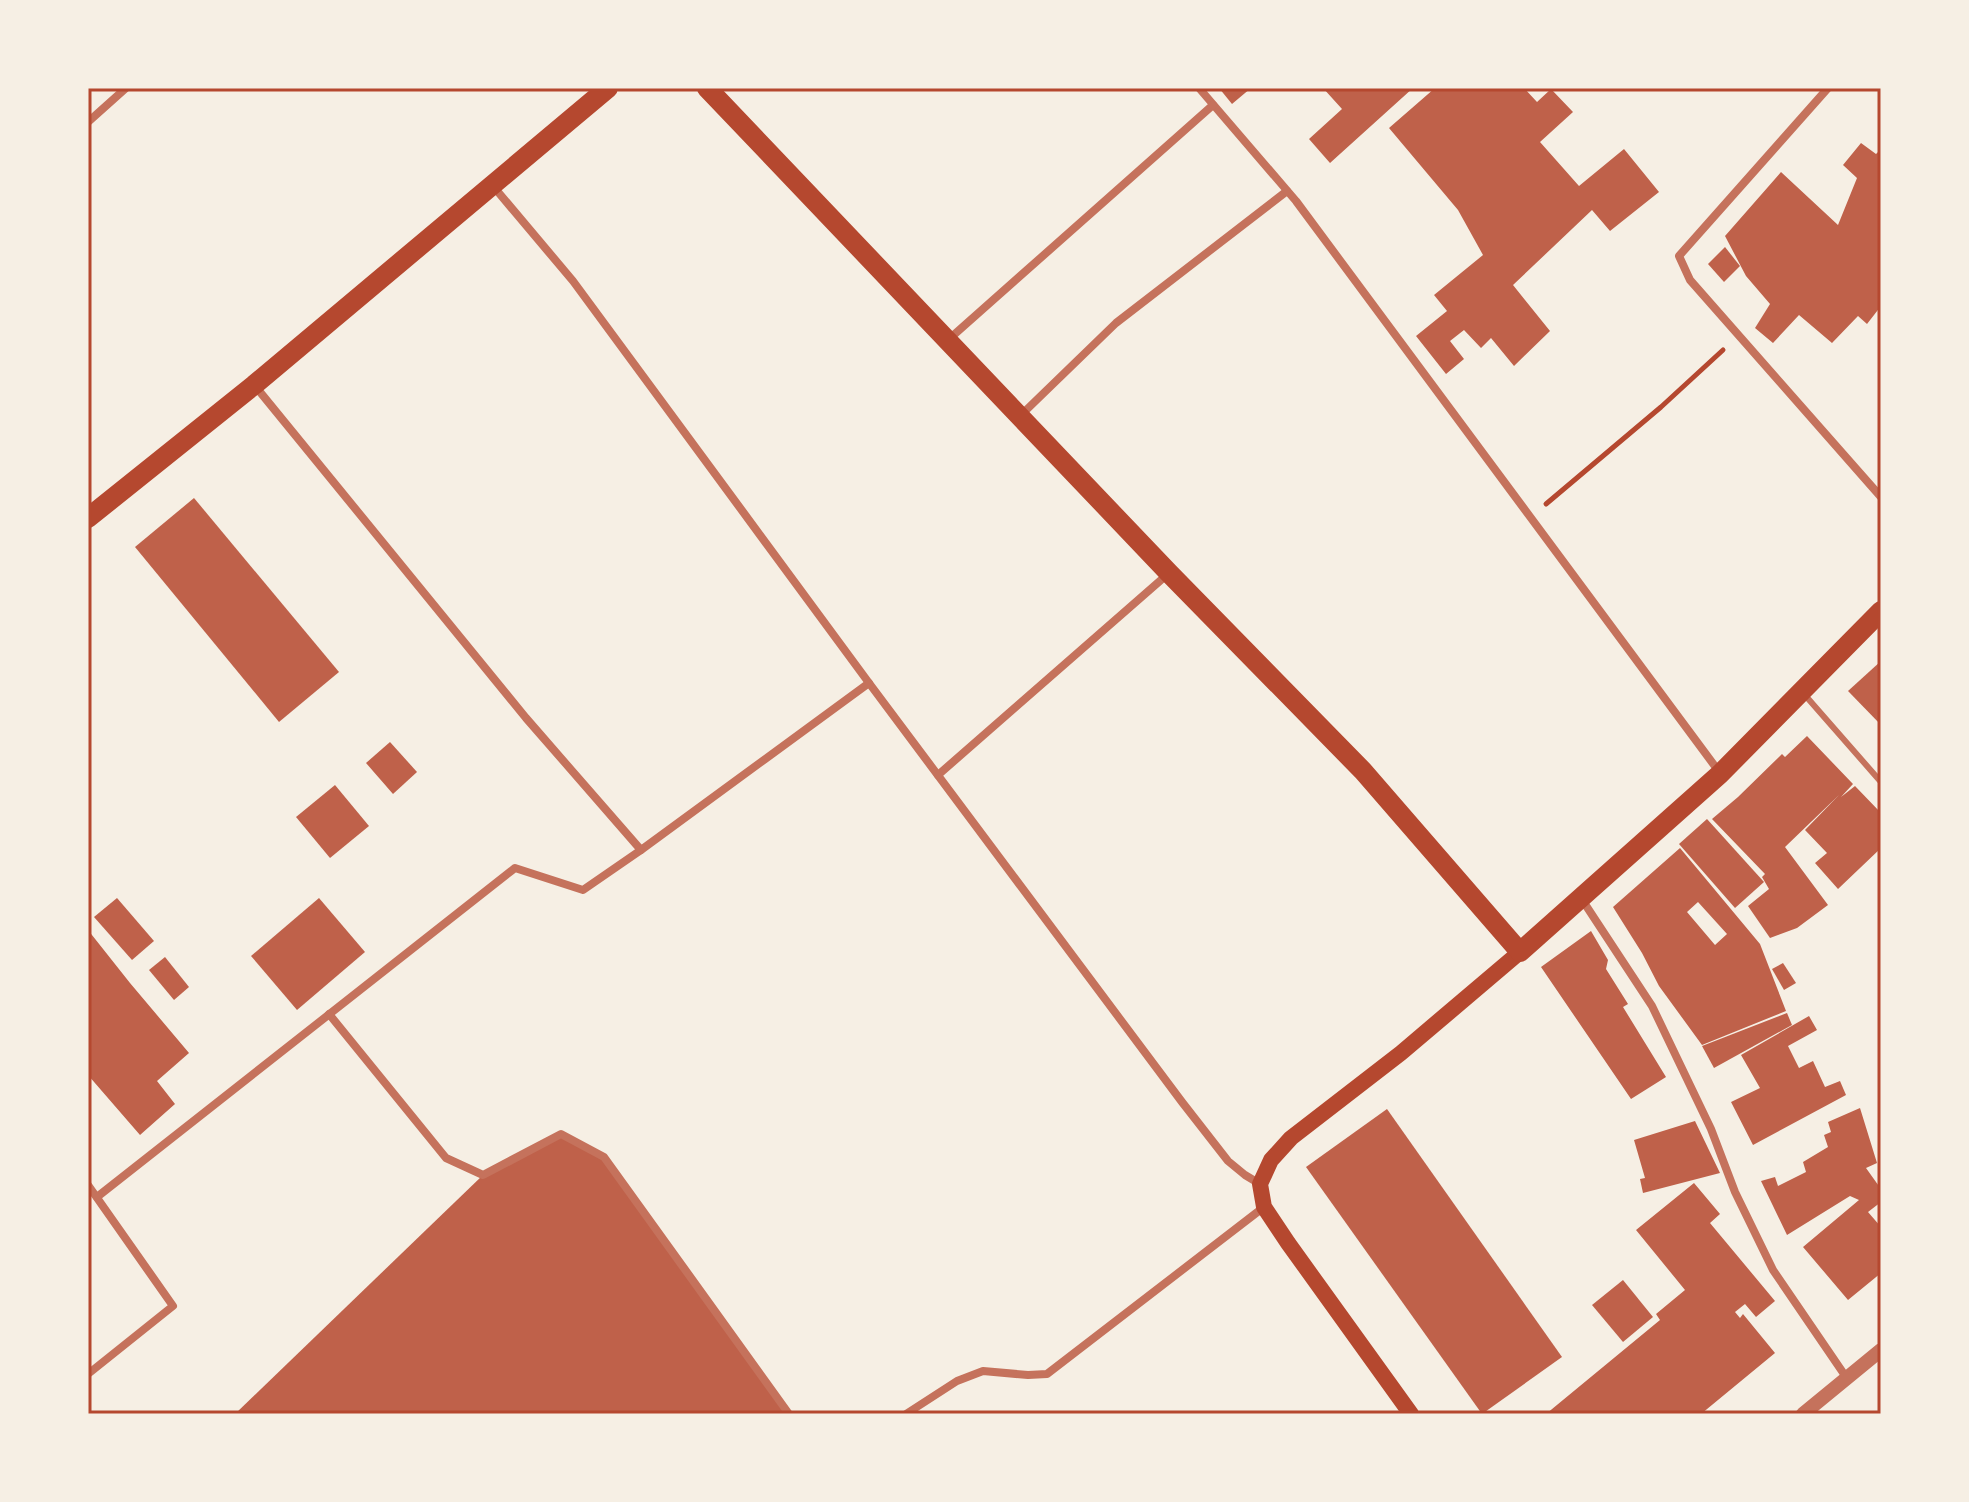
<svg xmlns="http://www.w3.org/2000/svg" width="1969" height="1502" font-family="'Nunito Sans',sans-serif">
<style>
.building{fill:#bf614a;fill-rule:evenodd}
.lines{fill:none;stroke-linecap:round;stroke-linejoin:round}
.path{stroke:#b5482f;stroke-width:5}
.service{stroke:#c5725c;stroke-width:6}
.minor{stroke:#c5725c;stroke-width:8}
.tertiary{stroke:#c5725c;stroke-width:14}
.secondary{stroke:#b5482f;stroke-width:16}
.primary{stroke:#b5482f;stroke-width:20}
.neatline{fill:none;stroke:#b5482f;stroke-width:3}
</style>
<rect width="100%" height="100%" fill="#f6efe4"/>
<g class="building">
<polygon points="1219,88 1251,88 1232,104"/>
<polygon points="1323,88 1413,88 1330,163 1309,139 1342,109"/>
<polygon points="1435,88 1524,88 1537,102 1551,89 1573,112 1540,142 1579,186 1624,149 1659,192 1610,231 1592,210 1513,285 1550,331 1514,366 1491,338 1481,348 1464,330 1450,341 1464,359 1446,374 1416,336 1447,311 1434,295 1483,255 1458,210 1389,128"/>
<polygon points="1861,143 1876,154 1881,149 1881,306 1867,324 1858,316 1832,343 1799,315 1773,343 1755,328 1770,304 1746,276 1725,236 1781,172 1838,225 1857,178 1843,165"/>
<polygon points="1725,247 1740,266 1724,282 1708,264"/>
<polygon points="194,498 339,672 279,722 135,547"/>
<polygon points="1881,661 1881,725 1848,691"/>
<polygon points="1807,736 1853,784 1841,797 1855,786 1881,813 1881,848 1838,889 1815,863 1827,853 1805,830 1839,795 1785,847 1828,905 1797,928 1770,938 1748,906 1769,889 1762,877 1765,874 1712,819 1738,797 1782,754 1785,757"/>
<polygon points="390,742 417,772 393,794 366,763"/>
<polygon points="335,785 369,826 330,858 296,817"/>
<polygon points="1707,819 1764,882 1735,908 1679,844"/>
<path d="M1680 848 1760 944 1786 1011 1702 1045 1659 986 1642 953 1613 907ZM1698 902 1727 934 1715 945 1687 912Z"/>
<polygon points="117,898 154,941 132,960 94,917"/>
<polygon points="319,898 365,952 297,1010 251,956"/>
<polygon points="88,930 130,983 189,1053 157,1081 175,1104 140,1135 88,1075"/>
<polygon points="1591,931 1608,960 1606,969 1628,1004 1623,1007 1666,1077 1631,1099 1541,967"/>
<polygon points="165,957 189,987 174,1000 149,970"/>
<polygon points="1783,963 1796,983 1784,990 1772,969"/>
<polygon points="1787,1013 1792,1025 1714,1068 1702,1046"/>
<polygon points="1809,1016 1817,1030 1788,1046 1799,1068 1813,1061 1825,1087 1840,1081 1846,1095 1753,1145 1731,1102 1760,1088 1741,1055"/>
<polygon points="1860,1108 1877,1163 1866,1168 1881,1189 1881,1202 1868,1212 1881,1227 1881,1273 1848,1300 1803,1247 1859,1200 1850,1196 1787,1235 1761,1181 1775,1177 1778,1186 1806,1172 1803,1162 1828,1147 1824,1135 1831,1132 1828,1122"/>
<polygon points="1387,1109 1562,1357 1482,1414 1306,1167"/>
<polygon points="1695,1121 1720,1173 1643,1193 1640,1179 1645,1178 1634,1140"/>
<polygon points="561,1134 604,1157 789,1414 235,1414 483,1175"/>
<polygon points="1694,1183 1720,1214 1710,1223 1775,1301 1756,1317 1745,1304 1735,1312 1740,1318 1743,1314 1775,1353 1701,1414 1546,1414 1660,1320 1656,1314 1685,1290 1636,1230"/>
<polygon points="1623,1280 1653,1317 1623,1342 1592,1305"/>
</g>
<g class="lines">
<polyline class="path" points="1546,504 1661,407 1723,350"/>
<polyline class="service" points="1804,694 1881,782"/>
<g class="minor">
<polyline points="1199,88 1296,201 1720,773"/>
<polyline points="1828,88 1679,256 1690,280 1881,497"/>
<polyline points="88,122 126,88"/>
<polyline points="493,186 573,281 869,683 1182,1102 1228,1161 1245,1175 1260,1184"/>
<polyline points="948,340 1213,105"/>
<polyline points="256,387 526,718 641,850"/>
<polyline points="1020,416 1116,323 1287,191"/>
<polyline points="938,775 1169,573"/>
<polyline points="1581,898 1652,1006 1711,1129 1735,1192 1773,1270 1846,1377"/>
<polyline points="329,1014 446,1158 483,1175 561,1134 604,1157 789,1414"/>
<polyline points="88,1185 173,1306 88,1374"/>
<polyline points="97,1197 515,868 583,890 641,850 869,683"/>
<polyline points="906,1414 957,1381 983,1371 1028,1375 1047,1374 1264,1207"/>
</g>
<polyline class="tertiary" points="1803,1414 1881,1350"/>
<polyline class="secondary" points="1411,1414 1288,1243 1264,1207 1260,1184 1271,1160 1291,1138 1401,1053 1520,952"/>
<g class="primary">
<polyline points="707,88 1169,573 1363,771 1520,952 1720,774 1881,611"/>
<polyline points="88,518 254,385 608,88"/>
</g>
</g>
<rect width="1969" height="1502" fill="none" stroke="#f6efe4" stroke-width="180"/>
<rect x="90" y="90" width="1789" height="1322" class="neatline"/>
</svg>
